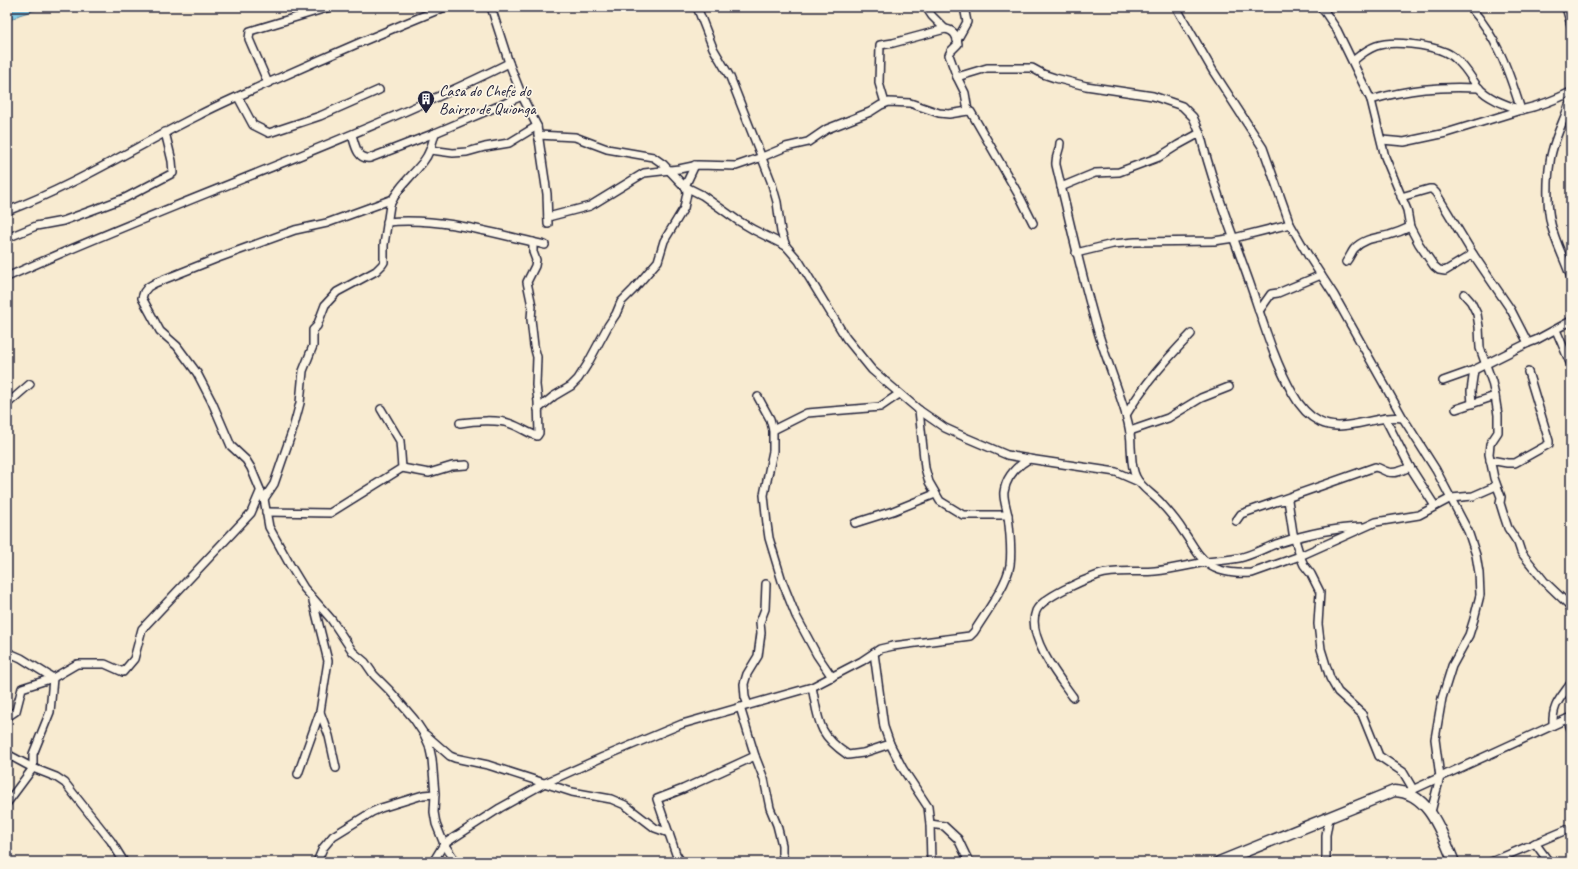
<svg xmlns="http://www.w3.org/2000/svg" width="1578" height="869" font-family="Caveat,sans-serif">
<style>
.water{fill:#84cbe5;stroke:#5d87a1}
.lines{fill:none;stroke-linecap:round;stroke-linejoin:round}
.minor-casing{stroke:#22223b;stroke-width:10}
.secondary-casing{stroke:#22223b;stroke-width:13}
.minor{stroke:#fcf5e5;stroke-width:7}
.secondary{stroke:#fcf5e5;stroke-width:10}
.labels{text-anchor:middle;stroke-width:3.5;stroke-linejoin:round;paint-order:stroke}
.poi-label{font-size:16px;fill:#22223b;stroke:#fcf5e5;text-anchor:start}
</style>
<rect width="100%" height="100%" fill="#f8ebd1"/>
<filter id="ink" filterUnits="userSpaceOnUse"><feTurbulence type="fractalNoise" baseFrequency=".025" numOctaves="2"/><feDisplacementMap in="SourceGraphic" scale="8" xChannelSelector="R" yChannelSelector="G"/><feConvolveMatrix kernelMatrix="1 2 1 2 8 2 1 2 1" color-interpolation-filters="sRGB"/></filter>
<g filter="url(#ink)">
<polygon class="water" points="7,7 45,7 19,15 7,22"/>
<g class="lines">
<defs>
<g id="minor">
<polyline points="491,7 509,63 522,96 537,126 547,194 548,224"/>
<polyline points="697,7 713,48 730,77 771,181 777,202 781,232 786,246 799,261 846,338 872,370 919,410 945,428 967,438 1007,455 1029,459 1116,472 1139,482"/>
<polyline points="926,7 932,16 945,29"/>
<polyline points="1176,7 1213,71 1263,148 1290,224 1308,255 1334,295 1403,418 1436,470 1468,531 1476,555 1479,573 1480,595 1474,619 1469,635 1452,666 1442,698 1435,739 1440,777 1431,812"/>
<polyline points="1320,7 1325,12 1337,30 1371,100 1385,157 1407,210 1410,227 1419,244 1434,266 1439,270 1445,271 1473,254"/>
<path d="M1470 7C1497 37 1509 72 1521 110"/>
<polyline points="1566,7 1571,25"/>
<polyline points="957,40 967,22 965,12 967,7"/>
<path d="M1353 61C1360 55 1367 49 1376 46 1393 40 1429 45 1445 52 1450 54 1454 57 1458 61 1466 68 1471 78 1478 87 1488 99 1507 105 1521 110"/>
<path d="M957 77 987 68H1032L1043 74 1055 78 1086 86 1153 96 1182 106 1193 117 1200 133C1212 182 1232 233 1249 281 1262 318 1273 359 1293 394 1299 405 1308 416 1320 422 1344 434 1377 414 1403 418"/>
<polyline points="268,83 249,39 250,31 330,7"/>
<polyline points="238,97 253,125 269,133 320,116 379,90"/>
<path d="M1571 99C1565 120 1552 141 1550 162 1547 180 1547 207 1551 224 1555 242 1565 260 1571 278"/>
<path d="M1371 100C1408 89 1440 86 1479 88"/>
<path d="M885 103 879 83 880 45 893 43 945 29C954 30 957 36 958 44L951 51 949 55 957 77 965 93 968 111"/>
<path d="M352 135C355 144 357 160 370 158L435 133 522 96"/>
<polyline points="538,135 575,137 607,149 653,157 663,164 684,186 702,195 737,220 754,230 786,246"/>
<path d="M1382 140 1404 142 1446 133 1521 110C1539 106 1555 100 1571 92"/>
<path d="M1060 143C1060 152 1055 155 1056 165 1070 222 1082 279 1099 335 1107 361 1118 388 1126 415 1129 425 1131 436 1131 447 1132 458 1131 467 1136 477 1141 488 1153 494 1161 503 1169 512 1177 521 1183 531 1192 543 1198 558 1211 566 1222 573 1240 574 1252 573L1300 556 1376 522 1419 515 1451 498 1473 496 1496 486"/>
<polyline points="431,150 453,153 467,152 485,147 509,143 537,126"/>
<polyline points="1061,187 1095,173 1119,172 1159,157 1178,145 1200,133"/>
<polyline points="1401,197 1429,189 1432,189 1436,193 1473,254 1511,310 1528,343"/>
<polyline points="393,199 327,223 295,230 218,258 155,283 148,287 144,292 142,298 160,331 177,346 197,373 212,402 231,446 246,460 251,468 264,499 269,527 290,565 304,588 331,619 353,652 365,662 374,675 390,691 414,719 424,734 429,745 432,759 435,794 434,812 436,824 444,844 456,862"/>
<path d="M7 211C74 186 135 147 199 115 222 103 246 93 270 82 328 56 386 31 445 7"/>
<polyline points="548,217 590,206 644,173 679,169 698,165 736,166 762,157 786,147 808,142 827,129 870,112 881,105 889,102 910,103 939,113 949,114 968,111 971,112 1021,199 1033,223"/>
<path d="M387 222C441 217 493 233 545 245"/>
<polyline points="7,238 36,226 63,221 101,207 125,198 173,173 172,161 165,132"/>
<polyline points="1076,253 1113,244 1135,242 1214,241 1234,238 1290,224"/>
<path d="M1346 262C1350 257 1351 253 1354 249 1364 238 1377 238 1389 235 1396 233 1404 230 1410 227"/>
<path d="M7 277C173 202 346 144 509 63"/>
<polyline points="1464,294 1471,302 1477,314 1479,327 1480,348 1492,382 1495,396 1498,415 1498,432 1490,444 1489,454 1494,478 1501,497 1500,503 1504,516 1508,528 1518,543 1521,552 1544,581 1568,604 1571,609"/>
<polyline points="1259,311 1271,294 1278,293 1321,275"/>
<polyline points="1556,330 1571,365"/>
<polyline points="1443,381 1474,370 1528,343 1536,340 1571,321"/>
<polyline points="758,397 770,419 773,430 773,451 764,495 767,524 769,538 782,581 796,616 817,655 832,677"/>
<polyline points="7,404 30,384"/>
<polyline points="1472,404 1471,391 1474,370"/>
<polyline points="538,409 554,396 571,386 578,379 587,365 608,326 616,314 621,302 633,290 658,261 664,241 684,208 687,193 686,184 695,165"/>
<polyline points="1456,409 1495,396"/>
<polyline points="919,410 925,468 929,482 940,501 963,515 1008,515"/>
<path d="M1126 415C1144 384 1167 359 1191 334"/>
<polyline points="1385,418 1410,467 1435,506"/>
<path d="M460 423C473 421 499 419 511 424 520 427 528 433 537 436L539 433 538 402 536 385 537 357 534 346 531 319 532 306 527 282 535 266 536 260 533 252V242"/>
<polyline points="773,430 807,413 880,407 899,394"/>
<polyline points="1130,431 1168,418 1201,398 1229,387"/>
<polyline points="1490,460 1507,463 1515,463 1549,444 1549,441 1528,372"/>
<polyline points="402,468 429,473 452,466 466,465"/>
<path d="M264 499 274 484 293 429 300 403 303 371 313 346V330L317 326 325 305 337 292 376 271 382 265 384 262V245L390 205C397 188 412 176 423 162 430 153 432 144 435 133"/>
<polyline points="1279,501 1288,500 1293,533 1300,556 1304,565 1311,574 1320,592 1318,624 1321,649 1330,678 1338,692 1362,714 1379,756 1403,772 1413,789"/>
<polyline points="266,512 330,513 402,468 400,441 381,409"/>
<path d="M1236 521 1241 514 1375 467C1381 468 1383 471 1388 472 1396 474 1403 470 1410 467"/>
<polyline points="855,523 893,511 935,494"/>
<polyline points="7,652 21,658 53,678 50,712 33,754 33,768 7,803"/>
<polyline points="874,653 884,727 890,744 903,769 928,807 930,824 931,862"/>
<path d="M812 687C819 721 817 734 848 755L863 753 890 744"/>
<path d="M1073 697C1059 678 1026 636 1036 611 1042 597 1084 580 1098 575 1116 569 1137 573 1155 571 1173 569 1189 565 1206 562 1217 561 1228 560 1239 558 1253 555 1266 547 1279 543 1306 534 1333 528 1362 527"/>
<polyline points="748,705 745,697 744,684 747,674 758,656 761,633 760,622 765,609 766,584"/>
<polyline points="740,707 755,756 764,779 770,808 777,825 782,845 782,853 785,862"/>
<polyline points="320,712 329,736 336,768"/>
<polyline points="7,717 16,711 22,688 53,678 77,664 105,664 123,672 134,659 142,629 251,513 260,492"/>
<polyline points="1567,719 1571,729"/>
<path d="M1553 725C1552 705 1560 699 1571 683"/>
<polyline points="426,735 450,756 455,758 488,765 572,792 611,799 625,805 655,828 669,833"/>
<polyline points="7,754 33,768 56,777 65,783 111,841 124,862"/>
<polyline points="298,774 320,712 328,661 313,601"/>
<polyline points="1410,791 1571,717"/>
<polyline points="930,824 944,826 958,839 969,862"/>
<polyline points="1535,843 1549,862"/>
<polyline points="317,862 323,848 333,836 372,812 381,808 423,795 435,794"/>
<path d="M433 862 444 844 500 808 545 783 603 757 682 724 812 687 862 661 880 649 893 646 970 636 974 632C985 614 1007 585 1010 565 1012 549 1010 532 1008 516 1007 509 1003 499 1004 492 1006 477 1017 466 1029 459"/>
<polyline points="681,862 676,854 657,799 683,789 755,756"/>
<polyline points="1326,862 1326,835 1329,818"/>
<polyline points="1491,862 1571,828"/>
</g>
<path id="secondary" d="M1219 862 1394 791C1430 792 1442 835 1454 862"/>
</defs>
<use href="#minor" class="minor-casing"/>
<use href="#secondary" class="secondary-casing"/>
<use href="#minor" class="minor"/>
<use href="#secondary" class="secondary"/>
</g>
</g>
<defs>
<symbol id="building-pin" viewBox="-11 -11 22 30"><path d="M0 17L-7.5 6A9.5 9.5 0 1 1 7.5 6Z" fill="#22223b" stroke="#fcf5e5"/><path d="M-4-6H4V6H1V3H-1V6H-4ZM-2.5-4.3h1.7v1.8h-1.7ZM.8-4.3h1.7v1.8H.8ZM-2.5-1h1.7V.8h-1.7ZM.8-1h1.7V.8H.8Z" fill="#fff"/></symbol>
</defs>
<g fill-rule="evenodd">
<use href="#building-pin" x="416" y="89" width="20" height="27"/>
</g>
<g class="labels">
<g class="poi-label">
<text x="439" y="96">Casa do Chefe do<tspan x="439" dy="18">Bairro de Quionga</tspan></text>
</g>
</g>
<rect width="1578" height="869" fill="none" stroke="#fcf5e5" stroke-width="24"/>
<rect x="12" y="12" width="1554" height="845" fill="none" stroke="#22223b" stroke-width="1.5" filter="url(#ink)"/>
</svg>
